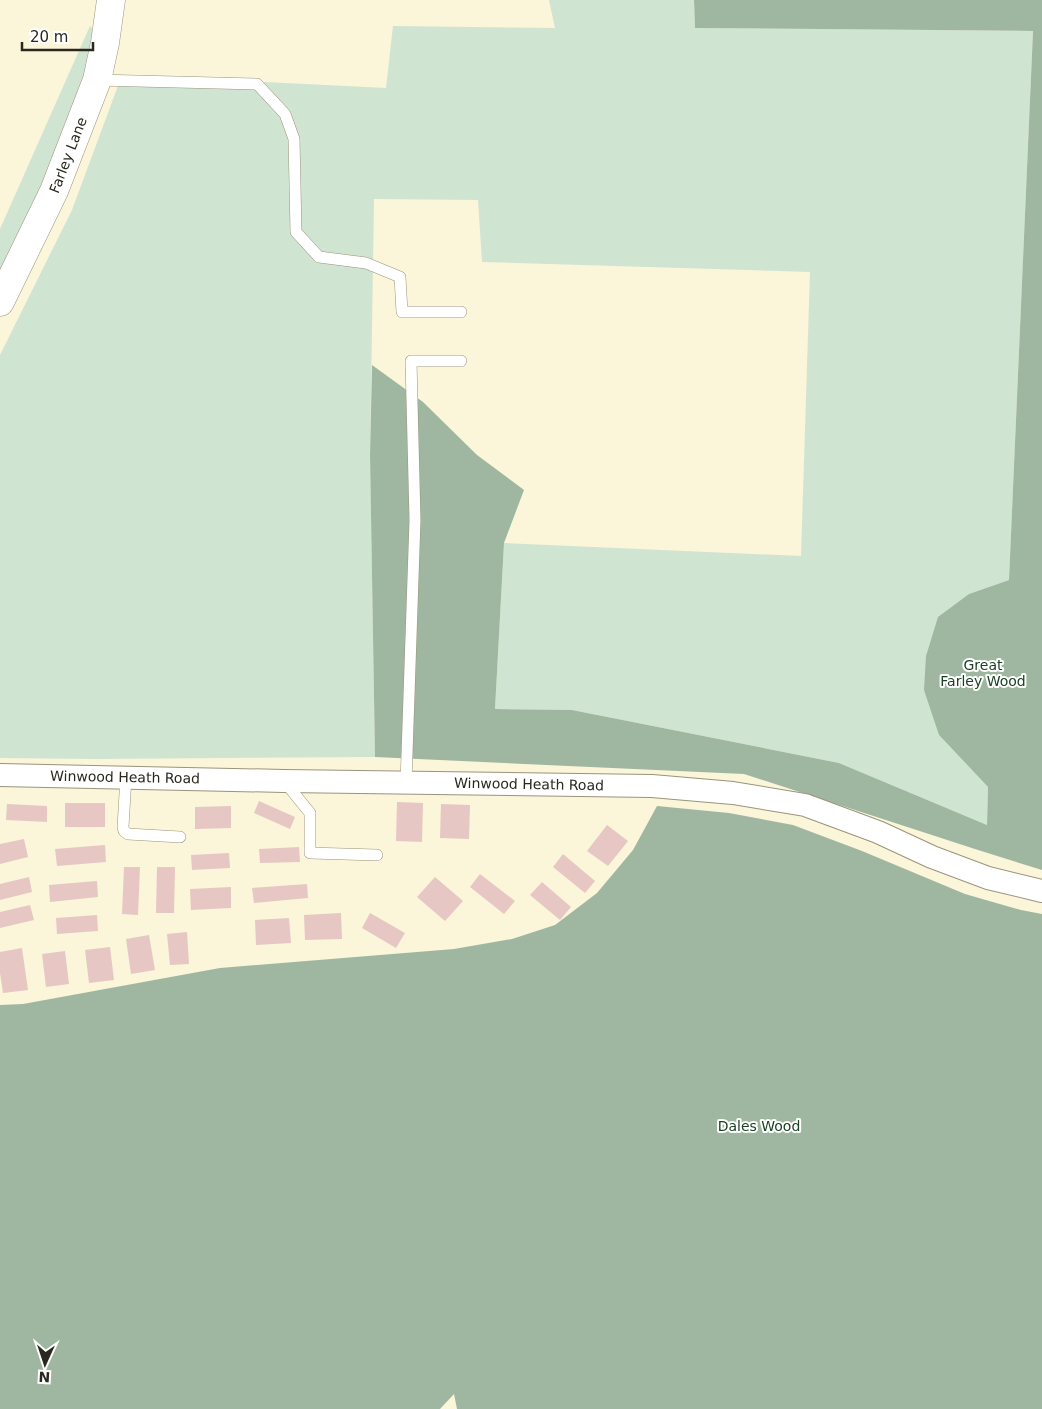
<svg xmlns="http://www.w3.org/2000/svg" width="1042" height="1409" font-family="'DejaVu Sans',sans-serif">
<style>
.green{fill:#d0e4d2}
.forest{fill:#9fb7a1}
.building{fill:#e7c7c4}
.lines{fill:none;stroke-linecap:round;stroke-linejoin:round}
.service-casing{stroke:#9a947b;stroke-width:12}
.minor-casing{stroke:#9a947b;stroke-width:24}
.tertiary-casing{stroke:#9a947b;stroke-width:29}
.service{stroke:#fff;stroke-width:11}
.minor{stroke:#fff;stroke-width:22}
.tertiary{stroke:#fff;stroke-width:28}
.labels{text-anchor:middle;stroke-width:4;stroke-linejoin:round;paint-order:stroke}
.street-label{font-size:14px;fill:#2a281e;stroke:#fff}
.park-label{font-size:14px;fill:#1a4121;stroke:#fff}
</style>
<rect width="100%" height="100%" fill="#fbf5d9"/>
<g class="green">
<polygon points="549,0 694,0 695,28 1033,31 1009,580 969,594 939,735 988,787 987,825 839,763 572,710 495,709 504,543 801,556 810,272 482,262 478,200 374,199 370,455 375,757 95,759 0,758 0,355 72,210 122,75 386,88 393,26 555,28"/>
<polygon points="90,26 99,39 86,83 0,283 0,229"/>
</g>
<g class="forest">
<polygon points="694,0 1042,0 1042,870 978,850 744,774 375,757 370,455 372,365 423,402 477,455 524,490 504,543 495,709 572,710 839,763 987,825 988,787 939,735 924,690 926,656 938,617 969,594 1009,580 1033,31 695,28"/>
<polygon points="657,806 729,813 793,825 862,851 965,894 1021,910 1042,914 1042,1409 457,1409 454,1394 440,1409 0,1409 0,1005 23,1004 220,968 454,949 512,939 555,925 597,893 633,850"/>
</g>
<g class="building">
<polygon points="259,801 295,817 290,829 254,813"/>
<polygon points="397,802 423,803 422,842 396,841"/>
<rect x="65" y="803" width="40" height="24"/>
<polygon points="7,804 47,806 47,822 6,820"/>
<polygon points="441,804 470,805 469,839 440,838"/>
<polygon points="231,806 231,828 195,829 195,807"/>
<polygon points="607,825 628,841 608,866 587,851"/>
<polygon points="24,839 28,857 0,864 0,844"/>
<polygon points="105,845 106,862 57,866 55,849"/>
<polygon points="299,847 300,862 260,863 259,849"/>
<polygon points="229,853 230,868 192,870 191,855"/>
<polygon points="563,854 595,881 585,893 553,867"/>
<polygon points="124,867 140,867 138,915 122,914"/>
<polygon points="157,867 175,867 174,913 156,913"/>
<polygon points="480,874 515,901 504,914 470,887"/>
<polygon points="29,877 32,892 0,900 0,884"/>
<polygon points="435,877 463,901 445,921 417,897"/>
<polygon points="97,881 98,897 50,902 49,885"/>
<polygon points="542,882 571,907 560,920 530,895"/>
<polygon points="307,884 308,898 254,903 252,888"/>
<polygon points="231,887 231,908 191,910 190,889"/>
<polygon points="30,905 34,920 0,928 0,912"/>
<polygon points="341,913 342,939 305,940 304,915"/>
<polygon points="370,913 405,933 396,948 362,928"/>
<polygon points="97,915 98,931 57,934 56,918"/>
<polygon points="289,918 291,943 256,945 255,920"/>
<polygon points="187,932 189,964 170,965 167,934"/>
<polygon points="149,935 155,970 131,974 126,939"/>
<polygon points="110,947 114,980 89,983 85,950"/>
<polygon points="22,948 28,990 3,993 0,973 0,952"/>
<polygon points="65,951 69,984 46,987 42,954"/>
</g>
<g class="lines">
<defs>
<g id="service">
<polyline points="97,80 257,84 285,114 294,139 296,232 319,257 366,263 400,277 402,312 461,312"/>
<polyline points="126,777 123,827 124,831 128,834 180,837"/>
<polyline points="284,781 310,813 310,853 377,855"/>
<polyline points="406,783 415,520 411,361 461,361"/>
</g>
<polyline id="minor" points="0,775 284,781 652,786 733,793 805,805 878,832 932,857 988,878 1042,891"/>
<polyline id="tertiary" points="0,302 54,191 97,80 105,43 111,0"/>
</defs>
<use href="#service" class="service-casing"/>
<use href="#minor" class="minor-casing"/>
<use href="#tertiary" class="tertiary-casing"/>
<use href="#service" class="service"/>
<use href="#minor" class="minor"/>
<use href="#tertiary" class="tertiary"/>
</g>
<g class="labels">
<g class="street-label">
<text transform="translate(68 155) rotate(-69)" y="5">Farley Lane</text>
<text transform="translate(125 777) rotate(1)" y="5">Winwood Heath Road</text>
<text transform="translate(529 784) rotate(1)" y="5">Winwood Heath Road</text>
</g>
<g class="park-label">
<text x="983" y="670">Great<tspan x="983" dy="16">Farley Wood</tspan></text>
<text x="759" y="1131">Dales Wood</text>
</g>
</g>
<g transform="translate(45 1364) rotate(183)" stroke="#ffffff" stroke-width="4" paint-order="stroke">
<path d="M0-4L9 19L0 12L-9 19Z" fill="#2a281e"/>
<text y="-8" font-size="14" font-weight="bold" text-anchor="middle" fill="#2a281e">N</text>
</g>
<path d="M22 42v8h71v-8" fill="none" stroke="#2a281e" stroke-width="2.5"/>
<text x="30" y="42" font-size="15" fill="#2a281e" stroke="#ffffff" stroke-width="4" paint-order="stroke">20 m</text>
</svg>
